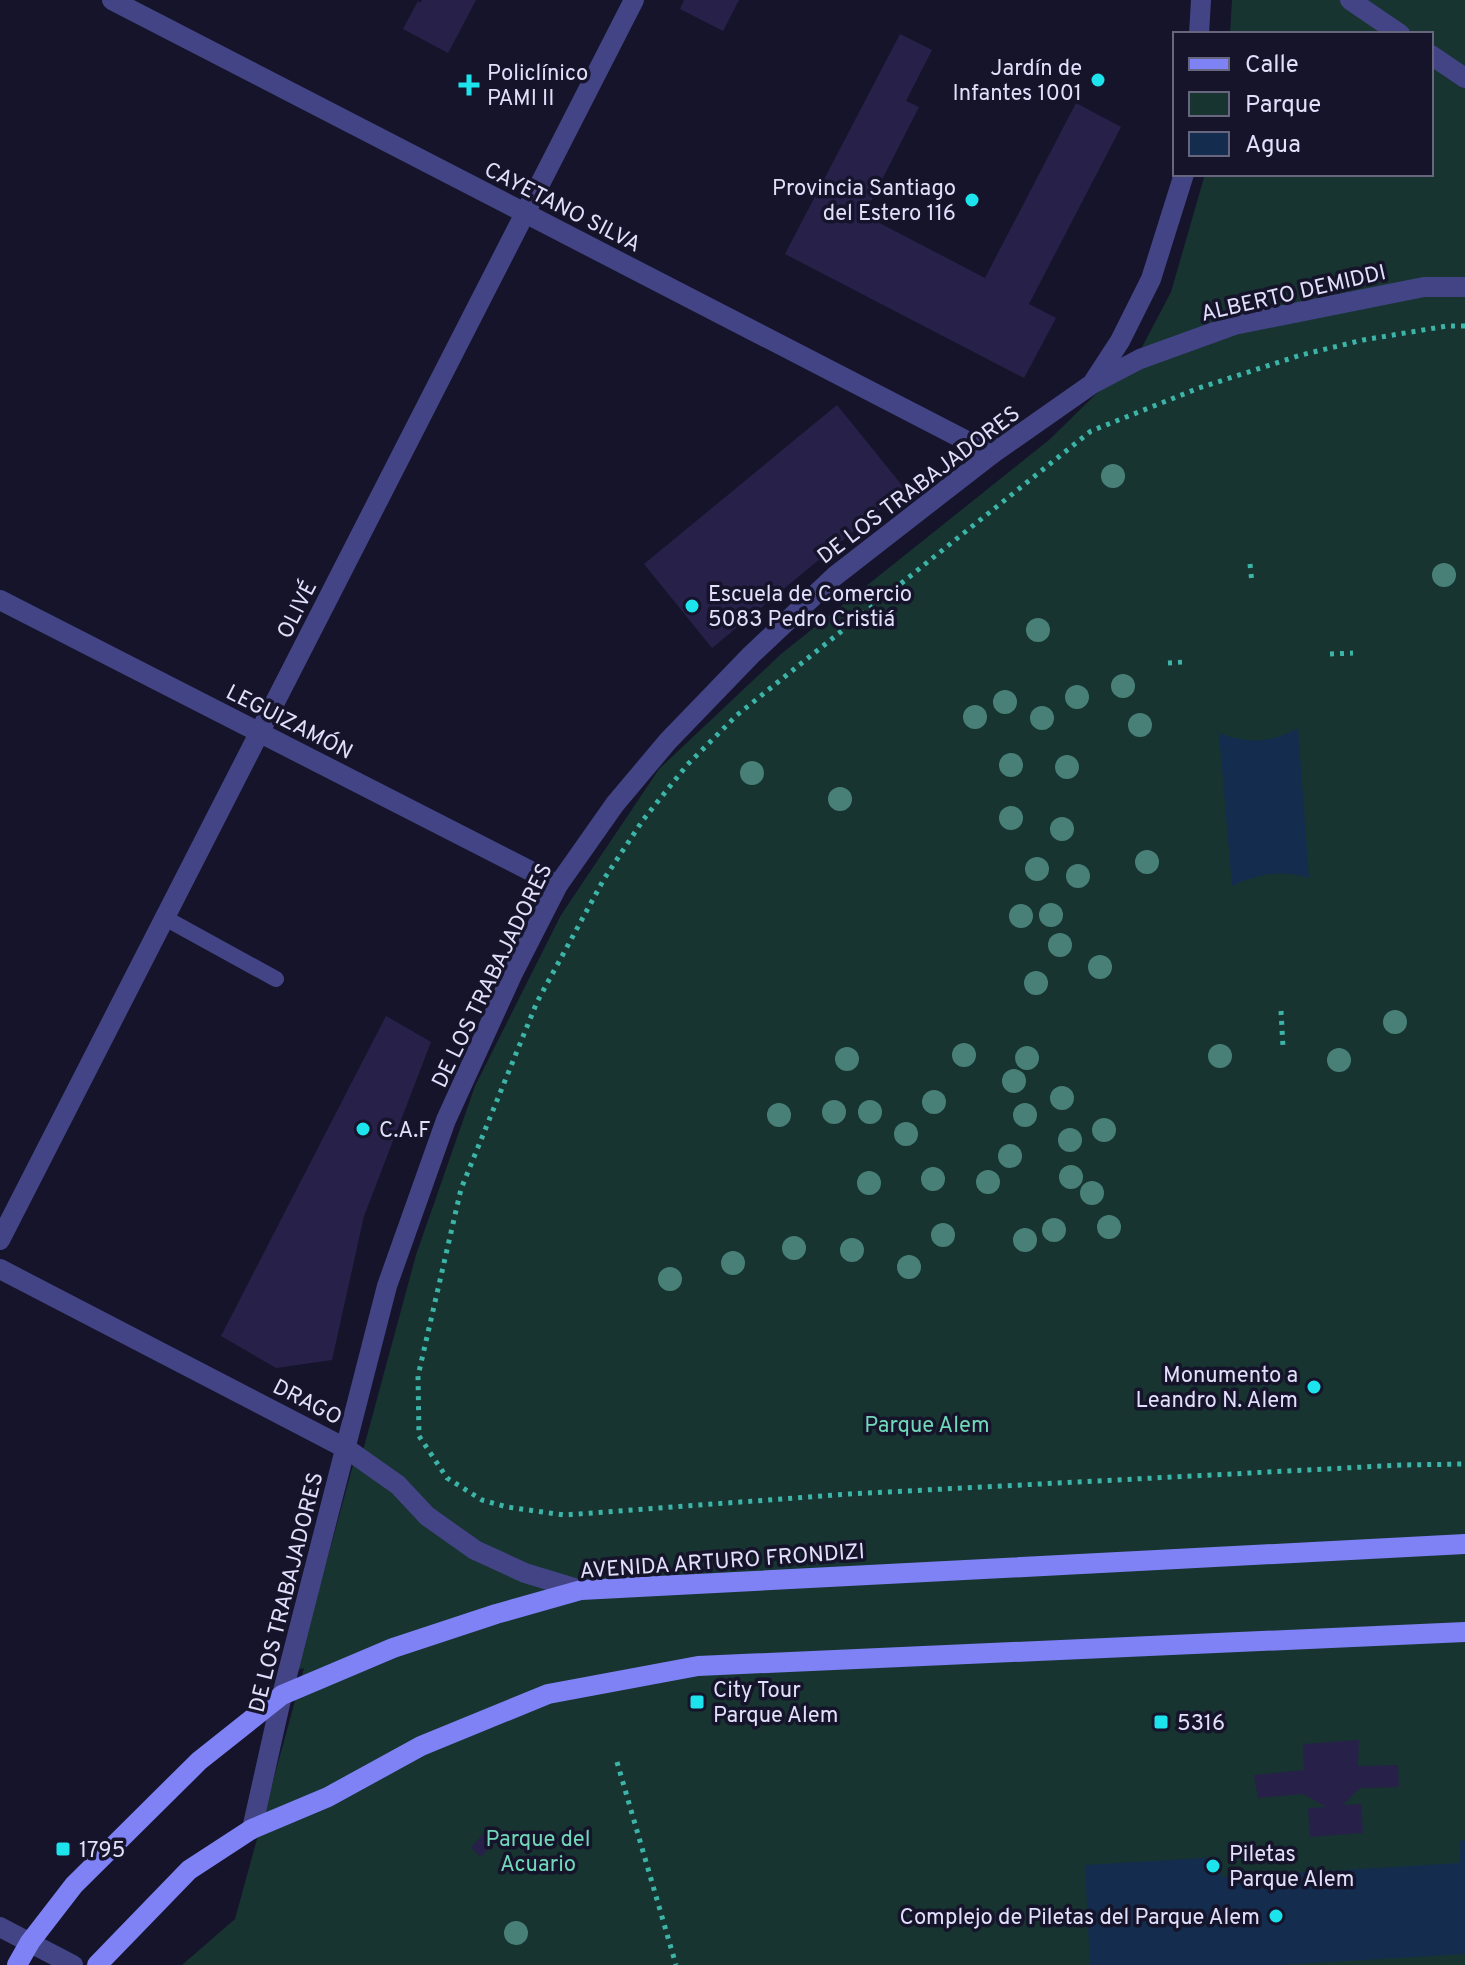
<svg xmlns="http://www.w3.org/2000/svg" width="1465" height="1965" font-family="Overpass,sans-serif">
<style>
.green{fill:#173431}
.water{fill:#142d4e}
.building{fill:#27214a}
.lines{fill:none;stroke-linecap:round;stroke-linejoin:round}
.path{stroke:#3cb4a7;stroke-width:5;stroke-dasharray:4 6;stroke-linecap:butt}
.service{stroke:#434485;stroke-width:16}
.minor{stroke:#434485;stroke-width:20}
.secondary{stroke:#7f82f5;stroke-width:20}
.tree{fill:#488078}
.poi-dot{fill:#1ce3ec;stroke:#16142a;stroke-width:3}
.labels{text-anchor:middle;stroke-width:7;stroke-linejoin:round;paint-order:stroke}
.poi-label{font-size:22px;fill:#e1e0fc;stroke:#16142a;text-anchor:start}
.street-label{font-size:22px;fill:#e1e0fc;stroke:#16142a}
.park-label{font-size:22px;fill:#70d8b8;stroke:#16142a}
</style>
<rect width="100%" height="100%" fill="#16142a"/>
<polygon class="green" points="1232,0 1465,0 1465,1965 182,1965 235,1919 304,1668 297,1670 353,1465 358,1469 416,1255 475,1086 561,915 659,769 781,654 1049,440 1140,351 1171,292 1205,174 1431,174 1431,34 1230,34"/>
<g class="water">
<path d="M1298 728 1309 878C1280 870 1259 873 1232 886L1219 733C1248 744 1271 743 1298 728Z"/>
<polygon points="1465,1840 1465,1954 1278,1965 1090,1965 1085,1865 1220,1857 1221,1877 1460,1863 1460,1841"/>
</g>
<g class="building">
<polygon points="422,0 476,0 448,53 403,29 418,1 420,3"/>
<polygon points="684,0 739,0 723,31 680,9"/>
<polygon points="900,34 932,50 906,101 919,107 864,215 985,278 1076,103 1121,127 1029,304 1056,318 1024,378 785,254"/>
<polygon points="837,405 905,489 712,648 644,564"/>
<polygon points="386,1016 431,1042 364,1216 332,1360 276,1368 221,1336"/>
<polygon points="1359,1740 1358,1766 1398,1765 1399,1787 1360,1788 1343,1805 1361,1804 1363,1833 1310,1837 1308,1808 1326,1807 1303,1794 1258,1798 1254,1775 1304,1770 1303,1744"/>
<polygon points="487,1829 497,1838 481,1857 471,1848"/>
</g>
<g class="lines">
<g class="path">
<polyline points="1465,326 1447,326 1363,340 1301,355 1199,388 1091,431 737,715 687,765 643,820 604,879 537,1002 461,1189 418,1376 419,1436 447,1478 482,1500 507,1507 564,1515 849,1494 1402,1465 1465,1464"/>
<polyline points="1250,564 1252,583"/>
<polyline points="1330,654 1353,653"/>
<polyline points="1168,663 1184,662"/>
<polyline points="1281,1011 1283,1047"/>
<polyline points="617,1762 676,1965"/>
</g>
<polyline class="service" points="165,918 276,979"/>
<g class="minor">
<polyline points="112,0 992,454"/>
<polyline points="1350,0 1400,34"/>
<polyline points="1199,34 1201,0"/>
<polyline points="1431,55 1465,78"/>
<polyline points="1096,382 1140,359 1234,325 1424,287 1465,287"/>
<polyline points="0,600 558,885"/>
<polyline points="0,1240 634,0"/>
<polyline points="0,1269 347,1449 398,1485 427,1516 475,1550 525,1573 581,1590"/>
<polyline points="252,1829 282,1695 387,1286 446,1120 512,975 558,885 615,804 668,741 751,655 835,576 992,454 1092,384 1120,341 1151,279 1184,174"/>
<polyline points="0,1927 73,1965"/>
</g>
<g class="secondary">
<polyline points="17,1965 30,1942 74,1885 199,1761 282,1695 393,1648 496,1614 581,1590 1465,1544"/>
<polyline points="97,1965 189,1870 252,1829 328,1797 421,1746 548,1694 698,1666 1465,1632"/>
</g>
</g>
<g class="tree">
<circle cx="1113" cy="476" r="12"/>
<circle cx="1444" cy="575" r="12"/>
<circle cx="1038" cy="630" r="12"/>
<circle cx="1123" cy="686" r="12"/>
<circle cx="1077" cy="697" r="12"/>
<circle cx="1005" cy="702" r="12"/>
<circle cx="975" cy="717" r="12"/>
<circle cx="1042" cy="718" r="12"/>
<circle cx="1140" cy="725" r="12"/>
<circle cx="1011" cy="765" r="12"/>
<circle cx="1067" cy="767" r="12"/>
<circle cx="752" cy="773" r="12"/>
<circle cx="840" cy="799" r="12"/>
<circle cx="1011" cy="818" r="12"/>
<circle cx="1062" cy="829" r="12"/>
<circle cx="1147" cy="862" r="12"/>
<circle cx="1037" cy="869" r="12"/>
<circle cx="1078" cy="876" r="12"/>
<circle cx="1051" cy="915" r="12"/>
<circle cx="1021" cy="916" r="12"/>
<circle cx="1060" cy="945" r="12"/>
<circle cx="1100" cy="967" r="12"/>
<circle cx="1036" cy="983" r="12"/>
<circle cx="1395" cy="1022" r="12"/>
<circle cx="964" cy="1055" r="12"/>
<circle cx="1220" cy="1056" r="12"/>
<circle cx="1027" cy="1058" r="12"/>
<circle cx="847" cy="1059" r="12"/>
<circle cx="1339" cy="1060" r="12"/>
<circle cx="1014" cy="1081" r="12"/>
<circle cx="1062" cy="1098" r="12"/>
<circle cx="934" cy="1102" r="12"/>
<circle cx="834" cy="1112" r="12"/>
<circle cx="870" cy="1112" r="12"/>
<circle cx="779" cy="1115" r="12"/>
<circle cx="1025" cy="1115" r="12"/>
<circle cx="1104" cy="1130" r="12"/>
<circle cx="906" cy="1134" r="12"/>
<circle cx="1070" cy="1140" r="12"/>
<circle cx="1010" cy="1156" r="12"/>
<circle cx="1071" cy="1177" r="12"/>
<circle cx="933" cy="1179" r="12"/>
<circle cx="988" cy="1182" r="12"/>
<circle cx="869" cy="1183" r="12"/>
<circle cx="1092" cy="1193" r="12"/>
<circle cx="1109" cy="1227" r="12"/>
<circle cx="1054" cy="1230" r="12"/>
<circle cx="943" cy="1235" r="12"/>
<circle cx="1025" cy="1240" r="12"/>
<circle cx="794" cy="1248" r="12"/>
<circle cx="852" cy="1250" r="12"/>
<circle cx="733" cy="1263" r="12"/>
<circle cx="909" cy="1267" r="12"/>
<circle cx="670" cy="1279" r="12"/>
<circle cx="516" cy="1933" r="12"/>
</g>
<g class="poi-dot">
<circle cx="1098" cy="80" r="8"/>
<path d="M465 73h8v8h8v8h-8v8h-8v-8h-8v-8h8z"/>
<circle cx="972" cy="200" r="8"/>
<circle cx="692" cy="606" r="8"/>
<circle cx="363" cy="1129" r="8"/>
<circle cx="1314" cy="1387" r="8"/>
<rect x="689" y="1694" width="16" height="16" rx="4"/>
<rect x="1153" y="1714" width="16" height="16" rx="4"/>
<rect x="55" y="1841" width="16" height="16" rx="4"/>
<circle cx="1213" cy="1866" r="8"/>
<circle cx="1276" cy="1916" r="8"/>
</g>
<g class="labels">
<g class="poi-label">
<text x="1082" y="75" text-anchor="end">Jardín de<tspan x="1082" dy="25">Infantes 1001</tspan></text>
<text x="487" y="80">Policlínico<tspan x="487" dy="25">PAMI II</tspan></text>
<text x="956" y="195" text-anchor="end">Provincia Santiago<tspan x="956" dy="25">del Estero 116</tspan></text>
<text x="708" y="601">Escuela de Comercio<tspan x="708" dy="25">5083 Pedro Cristiá</tspan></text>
<text x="379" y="1137">C.A.F</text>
<text x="1298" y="1382" text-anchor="end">Monumento a<tspan x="1298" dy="25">Leandro N. Alem</tspan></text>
<text x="713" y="1697">City Tour<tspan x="713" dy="25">Parque Alem</tspan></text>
<text x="1177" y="1730">5316</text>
<text x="79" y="1857">1795</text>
<text x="1229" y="1861">Piletas<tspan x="1229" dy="25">Parque Alem</tspan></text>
<text x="1260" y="1924" text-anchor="end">Complejo de Piletas del Parque Alem</text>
</g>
<g class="street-label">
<text transform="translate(563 206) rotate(27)" y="8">CAYETANO SILVA</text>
<text transform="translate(1293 292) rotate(-13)" y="8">ALBERTO DEMIDDI</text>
<text transform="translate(918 484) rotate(-37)" y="8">DE LOS TRABAJADORES</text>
<text transform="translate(296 609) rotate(-63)" y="8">OLIVÉ</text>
<text transform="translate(290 721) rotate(27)" y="8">LEGUIZAMÓN</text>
<text transform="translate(491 975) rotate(-64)" y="8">DE LOS TRABAJADORES</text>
<text transform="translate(308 1401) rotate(27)" y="8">DRAGO</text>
<text transform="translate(722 1560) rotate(-4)" y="8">AVENIDA ARTURO FRONDIZI</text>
<text transform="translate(285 1592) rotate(-76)" y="8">DE LOS TRABAJADORES</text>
</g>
<g class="park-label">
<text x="927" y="1432">Parque Alem</text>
<text x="538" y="1846">Parque del<tspan x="538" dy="25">Acuario</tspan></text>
</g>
</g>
<rect x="1173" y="32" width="260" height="144" fill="#16142a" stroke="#67667e" stroke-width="2"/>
<rect x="1189" y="58" width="40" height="12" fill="#7f82f5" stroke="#67667e" stroke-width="2"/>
<text x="1245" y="72" font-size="24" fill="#e1e0fc">Calle</text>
<rect x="1189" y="92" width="40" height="24" fill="#173431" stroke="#67667e" stroke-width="2"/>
<text x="1245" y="112" font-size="24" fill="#e1e0fc">Parque</text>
<rect x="1189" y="132" width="40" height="24" fill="#142d4e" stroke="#67667e" stroke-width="2"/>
<text x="1245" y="152" font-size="24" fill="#e1e0fc">Agua</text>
</svg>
